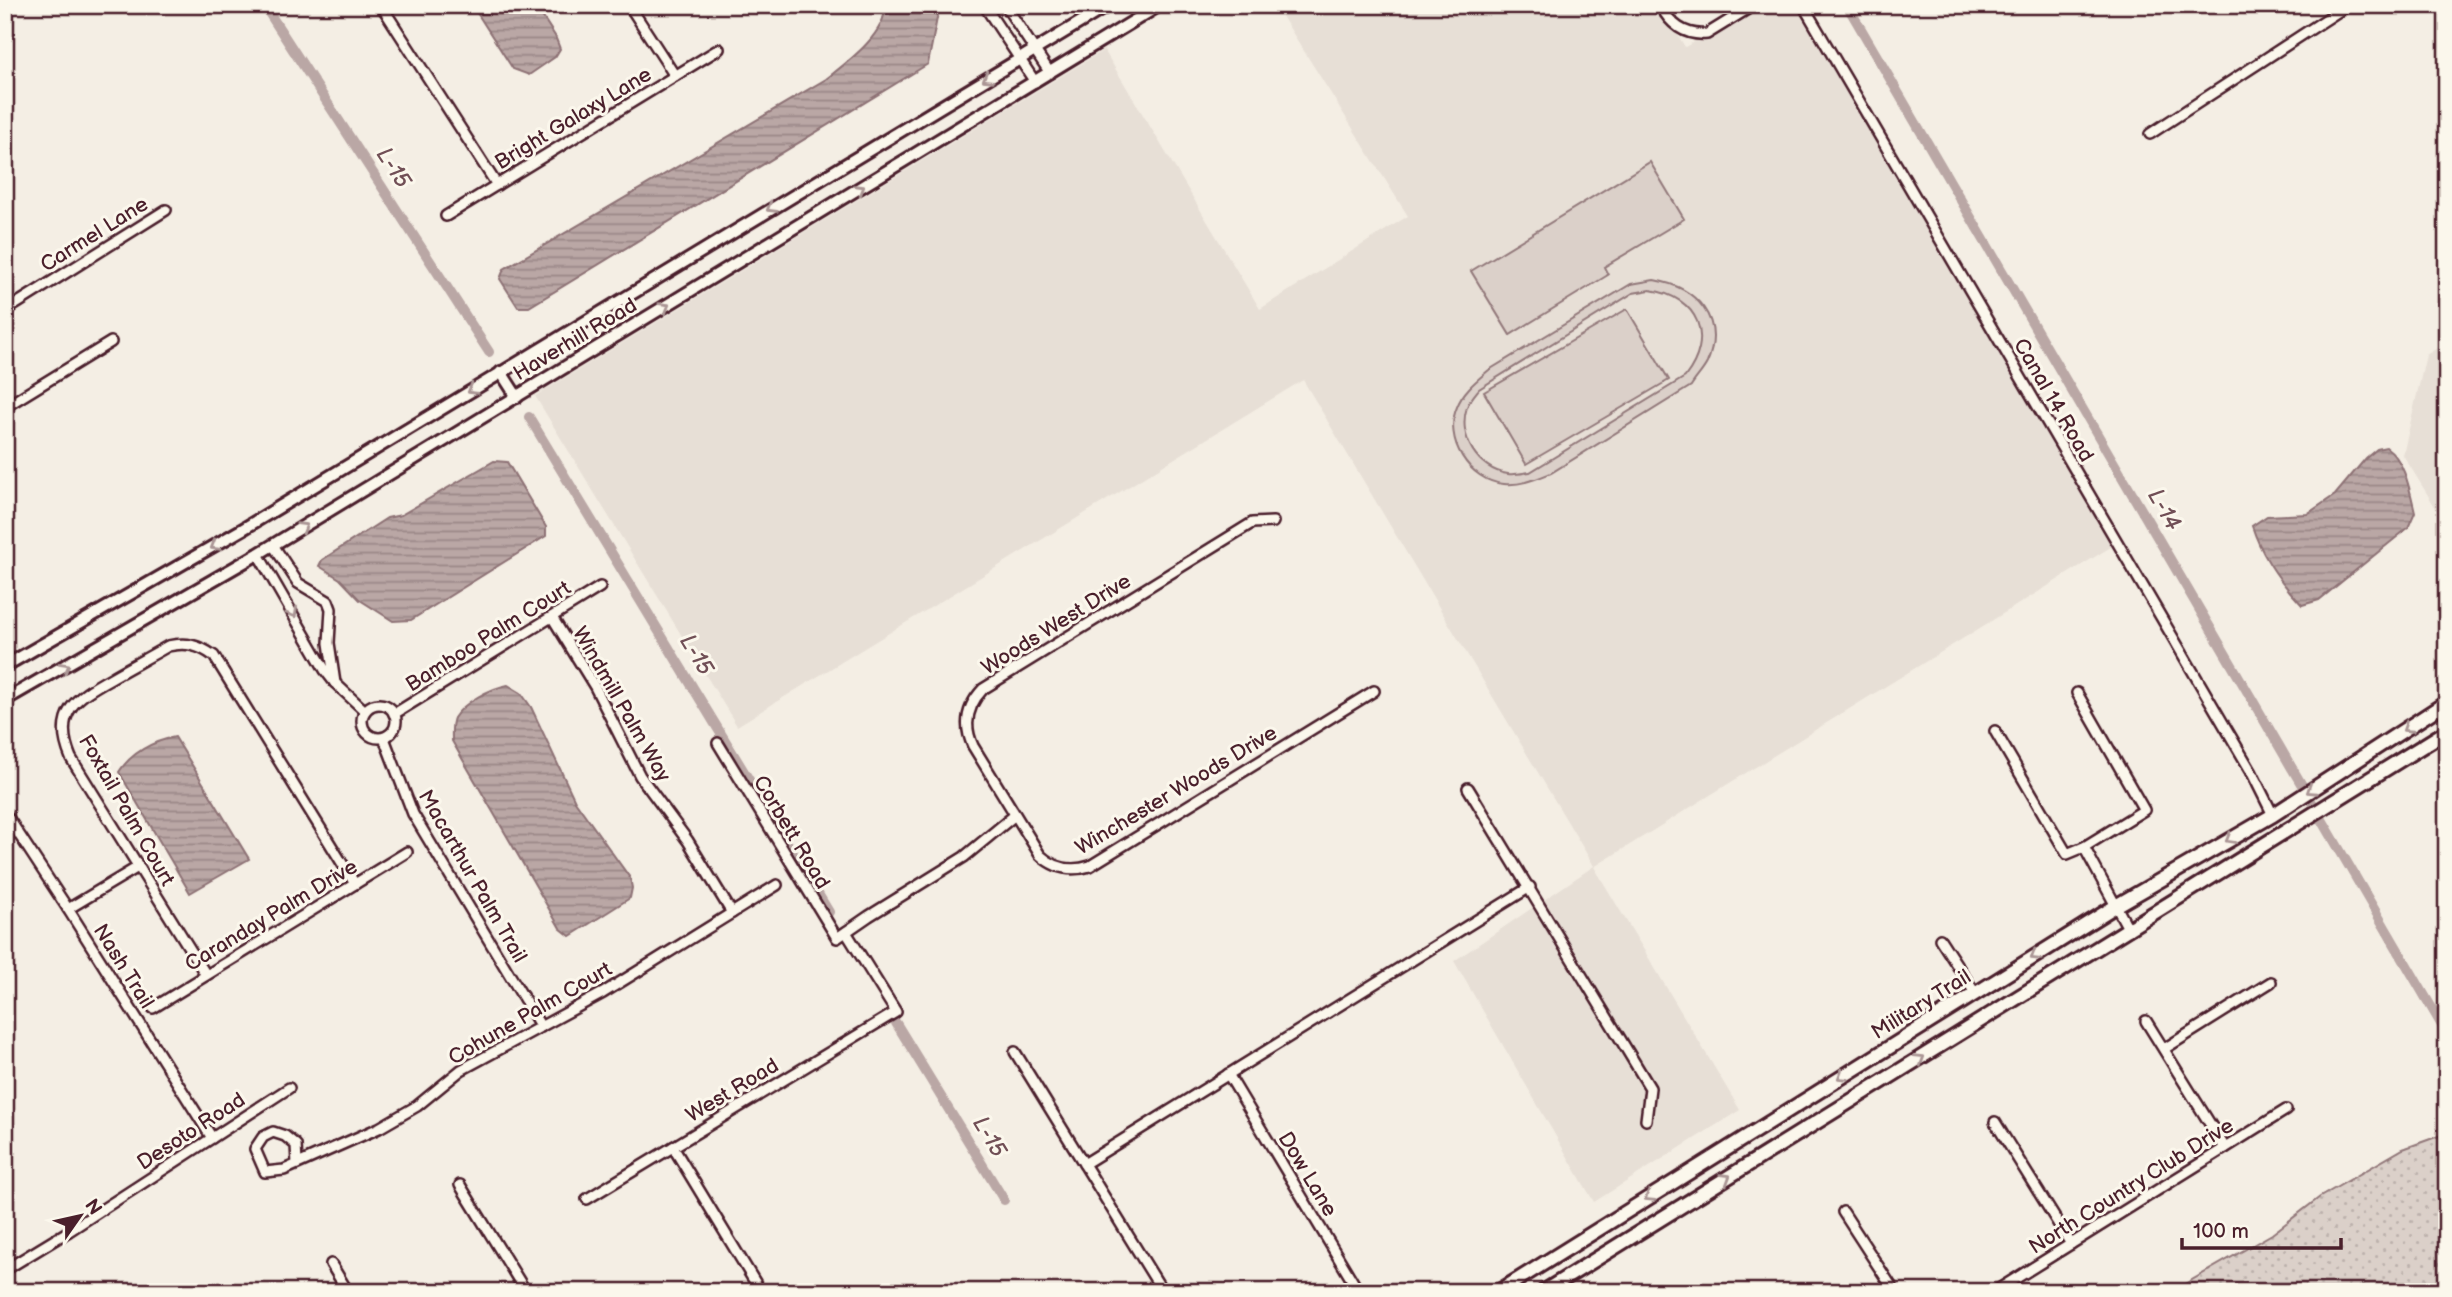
<svg xmlns="http://www.w3.org/2000/svg" width="2452" height="1297" font-family="'Balsamiq Sans',sans-serif">
<style>
.built{fill:#e7dfd6}
.grass{fill:url(#grass-dots);stroke:#92787a;stroke-width:2}
.pitch{fill:#dbd0c9;stroke:#92787a;stroke-width:2;fill-rule:evenodd}
.water{fill:url(#water-rules);stroke:#8d7174;stroke-width:2}
.lines{fill:none;stroke-linecap:round;stroke-linejoin:round}
.canal{stroke:#baa7a5;stroke-width:10}
.minor-casing{stroke:#4a1f2b;stroke-width:14}
.tertiary-casing{stroke:#4a1f2b;stroke-width:16}
.secondary-casing{stroke:#4a1f2b;stroke-width:18}
.minor{stroke:#fbf7ec;stroke-width:9}
.tertiary{stroke:#fbf7ec;stroke-width:10}
.secondary{stroke:#fbf7ec;stroke-width:12}
.oneway{stroke:#ab9695}
.labels{text-anchor:middle;stroke-width:6;stroke-linejoin:round;paint-order:stroke}
.street-label{font-size:21px;fill:#4a1f2b;stroke:#fbf7ec}
.water-label{font-size:23px;font-style:italic;fill:#714f56;stroke:#fbf7ec}
</style>
<defs>
<pattern id="grass-dots" width="8" height="8" patternUnits="userSpaceOnUse" patternTransform="scale(1.75)"><rect width="8" height="8" fill="#dbd0c9"/><path d="M2 2h.1M6 6h.1" fill="none" stroke="#bdb2ad" stroke-width="1.8" stroke-linecap="round"/></pattern>
<pattern id="water-rules" width="6" height="5" patternUnits="userSpaceOnUse" patternTransform="scale(1.75)"><rect width="6" height="5" fill="#baa7a5"/><path d="M0 2.5h6" fill="none" stroke="#998787"/></pattern>
</defs>
<rect width="100%" height="100%" fill="#f4eee4"/>
<filter id="ink" filterUnits="userSpaceOnUse"><feTurbulence type="fractalNoise" baseFrequency=".0143" numOctaves="2"/><feDisplacementMap in="SourceGraphic" scale="14" xChannelSelector="R" yChannelSelector="G"/><feConvolveMatrix kernelMatrix="1 2 1 2 8 2 1 2 1" color-interpolation-filters="sRGB"/></filter>
<g filter="url(#ink)">
<g class="built">
<polygon points="1275,5 1660,5 1685,47 1760,5 1795,5 2114,545 1594,867 1740,1110 1594,1202 1454,961 1594,866 1303,380 737,726 535,396 1104,50 1260,309 1408,216"/>
<polygon points="2447,342 2447,526 2403,455 2426,355"/>
</g>
<polygon class="grass" points="2447,1133 2447,1292 2420,1292 2409,1287 2398,1292 2171,1292 2272,1234 2320,1197 2403,1149"/>
<g class="pitch">
<polygon points="1650,162 1684,219 1604,267 1608,275 1510,335 1471,271"/>
<path d="M1654 280C1696 287 1726 319 1707 363 1703 371 1696 378 1691 386L1551 473C1536 479 1520 486 1504 484 1469 481 1443 439 1457 407 1463 391 1476 381 1489 370L1631 284ZM1650 290C1699 297 1715 338 1685 377L1530 472C1523 473 1515 475 1508 474 1478 470 1457 436 1467 407 1469 401 1475 394 1479 389L1633 293Z"/>
<polygon points="1627,309 1669,380 1526,464 1484,392"/>
</g>
<g class="water">
<polygon points="472,5 535,5 555,36 560,49 555,57 529,75 513,69"/>
<path d="M885 5H937L939 8 928 64 529 307H518L500 279 504 269 826 79C846 63 887 34 885 5Z"/>
<path d="M2386 447C2405 460 2410 491 2415 512L2408 528 2319 600 2302 605C2279 581 2262 557 2252 526L2267 516 2307 514 2335 495 2366 458 2377 449Z"/>
<polygon points="494,461 507,462 546,527 546,536 411,620 393,621 360,600 340,579 319,566 322,560 387,518 401,515"/>
<path d="M508 685 521 693 531 707 575 801 630 878 632 888 630 898 570 936 560 928 452 741C452 734 451 725 454 718 464 702 491 688 508 685Z"/>
<path d="M175 737 249 859 190 893 119 772C131 753 153 741 175 737Z"/>
</g>
<g class="lines">
<g class="canal">
<polyline points="264,5 489,352"/>
<polyline points="1847,5 2447,1034"/>
<polyline points="529,417 829,912"/>
<polyline points="896,1023 1004,1200"/>
</g>
<defs>
<g id="minor">
<polyline points="381,5 497,185"/>
<polyline points="629,5 675,76"/>
<polyline points="984,5 1035,82"/>
<polyline points="1005,5 1050,73"/>
<path d="M1660 5C1670 24 1684 36 1707 34L1754 5"/>
<polyline points="1803,5 2251,771 2273,815"/>
<polyline points="2150,134 2348,5"/>
<polyline points="446,216 719,49"/>
<polyline points="5,311 166,210"/>
<polyline points="5,407 111,342"/>
<path d="M1273 522 1252 523 983 689C967 706 963 725 973 746L1040 855C1055 869 1071 872 1090 866L1374 691"/>
<polyline points="258,554 325,670 335,683 329,643 331,609 328,601 298,583 273,545"/>
<polyline points="552,617 595,687 640,776 688,841 732,913"/>
<polyline points="335,683 365,711"/>
<circle cx="379" cy="721" r="17"/>
<polyline points="394,714 600,587"/>
<polyline points="1995,731 2067,854 2084,847 2144,810 2077,693"/>
<polyline points="384,738 413,814 541,1027"/>
<polyline points="718,743 837,938 869,916 964,857 1015,815"/>
<polyline points="1468,788 1650,1088 1646,1120"/>
<polyline points="5,813 68,909 212,1138"/>
<polyline points="2084,847 2129,930"/>
<polyline points="68,909 138,867"/>
<polyline points="1940,939 1975,993"/>
<path d="M206 975 71 758C52 713 75 698 111 678 130 667 149 657 168 646 186 642 199 645 214 656L355 884"/>
<polyline points="153,1008 407,852"/>
<polyline points="2146,1021 2225,1148"/>
<polyline points="2164,1049 2271,982"/>
<polyline points="1015,1052 1163,1292"/>
<polyline points="1228,1074 1359,1292"/>
<polyline points="1995,1122 2071,1244"/>
<polyline points="673,1147 761,1292"/>
<polyline points="297,1164 296,1145 285,1136 273,1132 263,1137 255,1149 265,1172 284,1170 379,1128 417,1106 461,1070 603,993 777,885"/>
<polyline points="1084,1164 1530,887"/>
<polyline points="460,1185 526,1292"/>
<polyline points="587,1199 896,1012 846,932"/>
<polyline points="1843,1212 1895,1292"/>
<polyline points="331,1264 348,1292"/>
<polyline points="5,1270 69,1231 289,1088"/>
<polyline points="1994,1292 2286,1110"/>
</g>
<g id="tertiary">
<polyline points="501,372 517,397"/>
<polyline points="5,666 243,529 1109,5"/>
<polyline points="5,700 258,554 1160,5"/>
</g>
<g id="secondary">
<polyline points="1498,1292 2114,907 2273,815 2447,702"/>
<polyline points="1543,1292 2447,731"/>
</g>
</defs>
<use href="#minor" class="minor-casing"/>
<use href="#tertiary" class="tertiary-casing"/>
<use href="#secondary" class="secondary-casing"/>
<use href="#minor" class="minor"/>
<use href="#tertiary" class="tertiary"/>
<use href="#secondary" class="secondary"/>
</g>
<defs><path id="oneway-chevron" d="M-2-3.5L2.5 0L-2 3.5" fill="none" stroke-width="1.6" stroke-linecap="round" stroke-linejoin="round" transform="scale(1.75)"/></defs>
<g class="oneway">
<use href="#oneway-chevron" transform="translate(987 78) rotate(149)"/>
<use href="#oneway-chevron" transform="translate(860 189) rotate(-31)"/>
<use href="#oneway-chevron" transform="translate(771 208) rotate(149)"/>
<use href="#oneway-chevron" transform="translate(665 307) rotate(-31)"/>
<use href="#oneway-chevron" transform="translate(472 390) rotate(149)"/>
<use href="#oneway-chevron" transform="translate(303 527) rotate(-31)"/>
<use href="#oneway-chevron" transform="translate(215 546) rotate(149)"/>
<use href="#oneway-chevron" transform="translate(293 613) rotate(60)"/>
<use href="#oneway-chevron" transform="translate(65 667) rotate(-29)"/>
<use href="#oneway-chevron" transform="translate(2407 728) rotate(147)"/>
<use href="#oneway-chevron" transform="translate(2311 790) rotate(147)"/>
<use href="#oneway-chevron" transform="translate(2230 839) rotate(150)"/>
<use href="#oneway-chevron" transform="translate(2035 956) rotate(148)"/>
<use href="#oneway-chevron" transform="translate(1920 1059) rotate(-32)"/>
<use href="#oneway-chevron" transform="translate(1842 1076) rotate(148)"/>
<use href="#oneway-chevron" transform="translate(1726 1178) rotate(-32)"/>
<use href="#oneway-chevron" transform="translate(1649 1197) rotate(148)"/>
</g>
</g>
<g class="labels">
<g class="street-label">
<text transform="translate(573 118) rotate(-31)" y="7">Bright Galaxy Lane</text>
<text transform="translate(94 234) rotate(-32)" y="7">Carmel Lane</text>
<text transform="translate(575 339) rotate(-31)" y="7">Haverhill Road</text>
<text transform="translate(2054 400) rotate(60)" y="7">Canal 14 Road</text>
<text transform="translate(1056 624) rotate(-32)" y="7">Woods West Drive</text>
<text transform="translate(488 636) rotate(-32)" y="7">Bamboo Palm Court</text>
<text transform="translate(622 704) rotate(60)" y="7">Windmill Palm Way</text>
<text transform="translate(1176 790) rotate(-31)" y="7">Winchester Woods Drive</text>
<text transform="translate(127 810) rotate(60)" y="7">Foxtail Palm Court</text>
<text transform="translate(792 832) rotate(59)" y="7">Corbett Road</text>
<text transform="translate(473 876) rotate(60)" y="7">Macarthur Palm Trail</text>
<text transform="translate(271 915) rotate(-31)" y="7">Caranday Palm Drive</text>
<text transform="translate(124 966) rotate(58)" y="7">Nash Trail</text>
<text transform="translate(1921 1004) rotate(-32)" y="7">Military Trail</text>
<text transform="translate(530 1013) rotate(-30)" y="7">Cohune Palm Court</text>
<text transform="translate(732 1090) rotate(-31)" y="7">West Road</text>
<text transform="translate(191 1131) rotate(-33)" y="7">Desoto Road</text>
<text transform="translate(1308 1174) rotate(59)" y="7">Dow Lane</text>
<text transform="translate(2131 1186) rotate(-32)" y="7">North Country Club Drive</text>
</g>
<g class="water-label">
<text transform="translate(394 167) rotate(57)" y="8">L-15</text>
<text transform="translate(2165 509) rotate(60)" y="8">L-14</text>
<text transform="translate(697 654) rotate(59)" y="8">L-15</text>
<text transform="translate(990 1136) rotate(59)" y="8">L-15</text>
</g>
</g>
<rect width="2452" height="1297" fill="none" stroke="#fbf7ec" stroke-width="28"/>
<rect x="14" y="14" width="2424" height="1269" fill="none" stroke="#4a1f2b" stroke-width="2.5" filter="url(#ink)"/>
<g transform="translate(80 1216) rotate(56)" stroke="#fbf7ec" stroke-width="5" paint-order="stroke">
<path d="M0-5L12 26L0 18L-12 26Z" fill="#4a1f2b"/>
<text y="-10" font-size="19" font-weight="bold" text-anchor="middle" fill="#4a1f2b">N</text>
</g>
<path d="M2182 1238v10h159v-10" fill="none" stroke="#4a1f2b" stroke-width="3.5"/>
<text x="2193" y="1238" font-size="21" fill="#4a1f2b" stroke="#fbf7ec" stroke-width="5" paint-order="stroke">100 m</text>
</svg>
